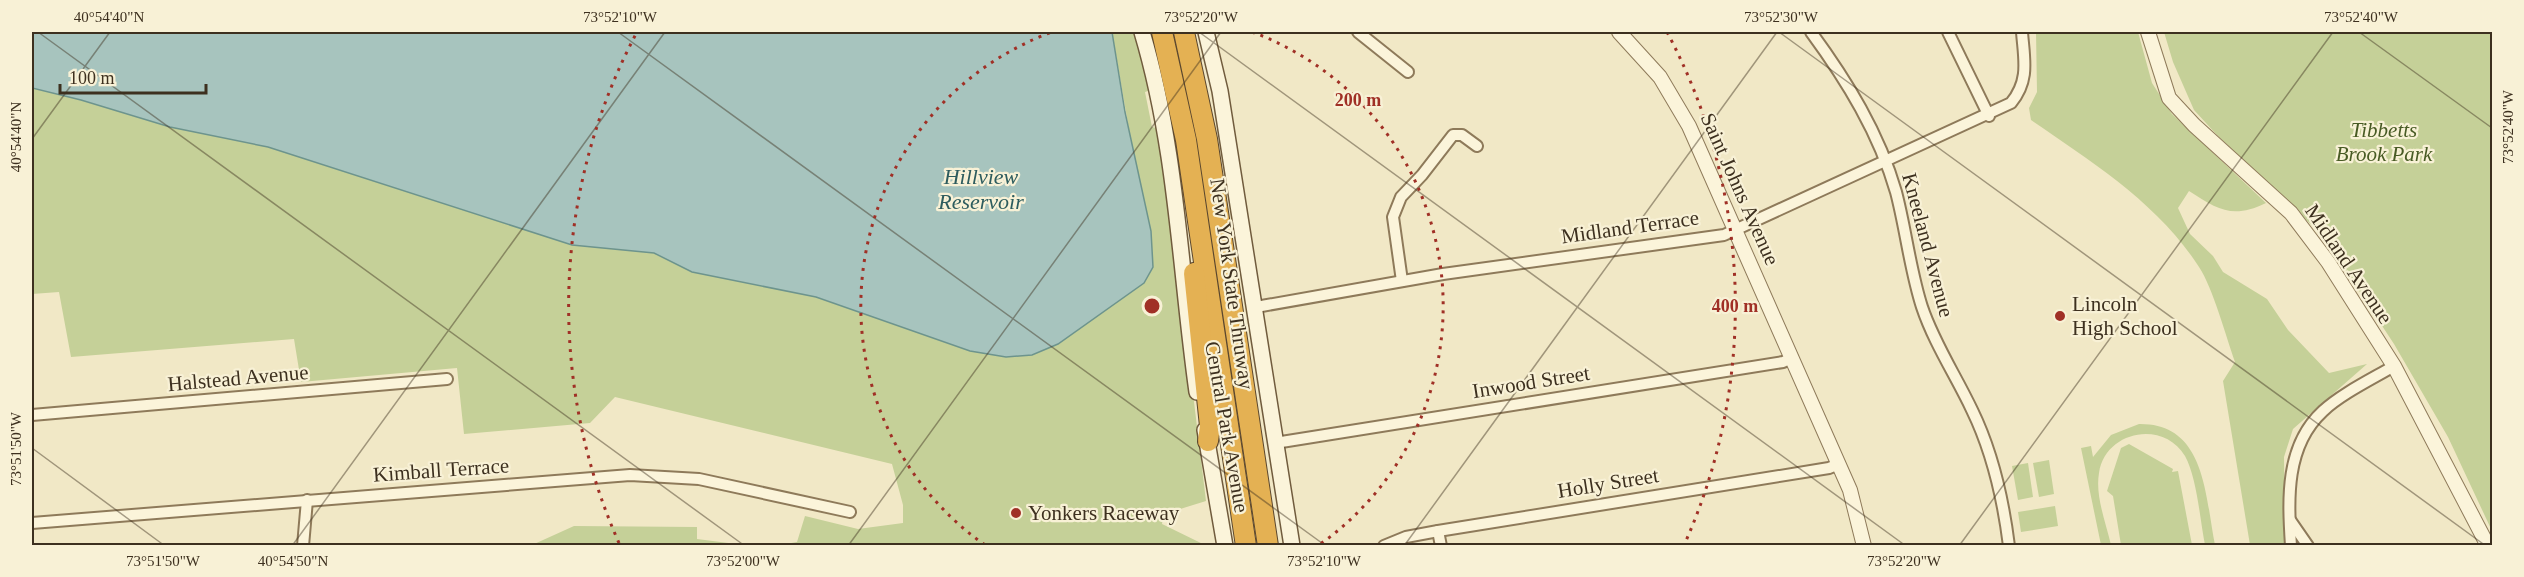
<svg xmlns="http://www.w3.org/2000/svg" width="2524" height="577" font-family="'Times New Roman',serif">
<style>
.green{fill:#c5d098}
.water{fill:#a7c4be;stroke:#6d948d;stroke-width:1.5}
.lines{fill:none;stroke-linecap:round;stroke-linejoin:round}
.minor-casing{stroke:#8e7a5a;stroke-width:14}
.tertiary-casing{stroke:#8e7a5a;stroke-width:16}
.secondary-casing{stroke:#705b3d;stroke-width:18}
.motorway-casing{stroke:#5b472e;stroke-width:22}
.minor{stroke:#fbf4da;stroke-width:10}
.tertiary{stroke:#fbf4da;stroke-width:14}
.secondary{stroke:#fbf4da;stroke-width:15}
.motorway{stroke:#e4b153;stroke-width:20}
.ticks{fill:none;stroke:#3d301f;stroke-width:1.5;stroke-opacity:0.45}
.ring{fill:none;stroke:#a03026;stroke-width:3;stroke-dasharray:3 6}
.poi-dot{fill:#a03026;stroke:#f8f1d6;stroke-width:2}
.labels{text-anchor:middle;stroke-width:4.5;stroke-linejoin:round;paint-order:stroke}
.park-label{font-size:21px;font-style:italic;fill:#485b24;stroke:#f8f1d6}
.street-label{font-size:21px;fill:#3d301f;stroke:#f8f1d6}
.poi-label{font-size:21px;fill:#3d301f;stroke:#f8f1d6;text-anchor:start}
.water-label{font-size:22px;font-style:italic;fill:#2d5c5e;stroke:#f8f1d6}
.centre{fill:#a03026;stroke:#f8f1d6;stroke-width:3}
.ring-label{font-size:18px;text-anchor:middle;font-weight:bold;fill:#a03026;stroke:#f8f1d6;stroke-width:4.5;stroke-linejoin:round;paint-order:stroke}
.neatline{fill:none;stroke:#3d301f;stroke-width:2}
.ticks-label{font-size:15px;text-anchor:middle;fill:#3d301f}
</style>
<rect width="100%" height="100%" fill="#f1e8c6"/>
<g class="green">
<polygon points="1112,32 1136,32 1154,89 1145,92 1152,127 1161,129 1206,501 1164,514 1162,524 1205,545 780,545 797,542 805,516 858,529 903,523 903,505 892,464 615,397 590,423 464,434 457,368 301,382 294,339 71,357 59,292 32,294 32,88 81,100 170,127 268,147 572,244 654,253 692,272 816,297 970,351 1058,344 1144,283 1153,267"/>
<path d="M2036 32H2138L2152 83 2172 114 2266 203C2233 219 2218 210 2189 191L2178 208 2190 234 2213 256 2223 272 2267 299 2288 330 2329 373 2367 364 2293 429 2284 457 2285 545H2250L2223 381 2235 362C2226 337 2213 288 2199 267 2158 203 2092 162 2031 120L2029 108 2037 92Z"/>
<polygon points="2164,32 2492,32 2492,531 2448,437 2394,344 2323,236 2217,135 2194,110 2173,62"/>
<path d="M2139 424C2206 423 2205 496 2215 545H2205C2200 520 2197 478 2185 456 2163 419 2105 431 2099 473 2095 496 2106 523 2111 545H2101L2081 448 2091 446 2093 457 2111 435Z"/>
<polygon points="2129,444 2173,469 2172,472 2178,471 2192,545 2121,545 2113,496 2107,491 2121,448"/>
<polygon points="2049,460 2054,494 2039,497 2033,463"/>
<polygon points="2028,463 2033,497 2018,500 2012,466"/>
<polygon points="2055,506 2058,526 2021,532 2018,512"/>
<polygon points="574,526 697,527 697,539 744,545 532,545"/>
</g>
<polygon class="water" points="32,32 1112,32 1125,112 1151,231 1153,267 1144,283 1058,344 1032,355 1006,357 970,351 816,297 692,272 654,253 572,245 268,147 170,127 81,100 32,88"/>
<g class="lines">
<defs>
<g id="minor">
<polyline points="1358,32 1408,72"/>
<path d="M1811 32C1847 81 1879 133 1896 192 1906 230 1910 270 1922 307 1934 343 1956 376 1972 410 1993 453 2003 498 2009 546"/>
<polyline points="1948,32 1989,116"/>
<polyline points="1402,281 1393,217 1401,197 1422,175 1453,135 1462,135 1477,146"/>
<path d="M1256 307 1443 274 1724 235 2011 103C2030 80 2024 59 2022 32"/>
<polyline points="32,415 447,379"/>
<polyline points="1275,443 1783,362 1792,358"/>
<polyline points="2290,520 2308,546"/>
<polyline points="32,523 630,475 699,479 850,512"/>
<polyline points="1438,531 1441,546"/>
<polyline points="303,546 307,500"/>
<polyline points="1384,546 1406,537 1438,531 1829,468 1839,464"/>
<path d="M2291 546C2288 499 2285 446 2323 411 2341 394 2372 379 2394 366"/>
</g>
<g id="tertiary">
<polyline points="1619,32 1660,77 1689,126 1850,490 1864,546"/>
<polyline points="2148,32 2169,98 2194,125 2291,213 2328,262 2394,366 2488,546"/>
</g>
<g id="secondary">
<path d="M1142 32C1177 149 1180 271 1197 392"/>
<polyline points="1206,32 1220,91 1292,546"/>
<polyline points="1205,430 1225,546"/>
</g>
<g id="motorway">
<polyline points="1162,32 1186,140 1246,546"/>
<polyline points="1184,32 1207,139 1268,546"/>
<polyline points="1194,273 1210,426 1208,441"/>
</g>
</defs>
<use href="#minor" class="minor-casing"/>
<use href="#tertiary" class="tertiary-casing"/>
<use href="#secondary" class="secondary-casing"/>
<use href="#motorway" class="motorway-casing"/>
<use href="#minor" class="minor"/>
<use href="#tertiary" class="tertiary"/>
<use href="#secondary" class="secondary"/>
<use href="#motorway" class="motorway"/>
</g>
<path class="ticks" d="M38 32 745 546M618 32 1326 546M1199 32 1906 546M1779 32 2486 546M2359 32 2492 128M32 139 110 32M32 448 165 546M292 546 665 32M848 546 1221 32M1404 546 1777 32M1959 546 2333 32"/>
<g class="ring">
<path d="M985 545A292 292 0 0 1 1052 32M1252 32A292 292 0 0 1 1319 545"/>
<path d="M619 543A583 583 0 0 1 637 32M1667 32A583 583 0 0 1 1685 543"/>
</g>
<g class="poi-dot">
<circle cx="2060" cy="316" r="6"/>
<circle cx="1016" cy="513" r="6"/>
</g>
<g class="labels">
<g class="park-label">
<text x="2384" y="137">Tibbetts<tspan x="2384" dy="24">Brook Park</tspan></text>
</g>
<g class="street-label">
<text transform="translate(1740 189) rotate(66)" y="7">Saint Johns Avenue</text>
<text transform="translate(1630 227) rotate(-8)" y="7">Midland Terrace</text>
<text transform="translate(1928 245) rotate(75)" y="7">Kneeland Avenue</text>
<text transform="translate(2349 264) rotate(56)" y="7">Midland Avenue</text>
<text transform="translate(1232 284) rotate(82)" y="7">New York State Thruway</text>
<text transform="translate(238 378) rotate(-5)" y="7">Halstead Avenue</text>
<text transform="translate(1531 382) rotate(-9)" y="7">Inwood Street</text>
<text transform="translate(1227 427) rotate(80)" y="7">Central Park Avenue</text>
<text transform="translate(441 470) rotate(-4)" y="7">Kimball Terrace</text>
<text transform="translate(1608 483) rotate(-9)" y="7">Holly Street</text>
</g>
<g class="poi-label">
<text x="2072" y="311">Lincoln<tspan x="2072" dy="24">High School</tspan></text>
<text x="1028" y="520">Yonkers Raceway</text>
</g>
<g class="water-label">
<text x="981" y="184">Hillview<tspan x="981" dy="25">Reservoir</tspan></text>
</g>
</g>
<circle cx="1152" cy="306" r="9" class="centre"/>
<g class="ring-label">
<text x="1358" y="106">200 m</text>
<text x="1735" y="312">400 m</text>
</g>
<rect width="2524" height="577" fill="none" stroke="#f8f1d6" stroke-width="66"/>
<path d="M60 84v9h146v-9" fill="none" stroke="#3d301f" stroke-width="3"/>
<text x="69" y="84" font-size="18" fill="#3d301f" stroke="#f8f1d6" stroke-width="4.5" paint-order="stroke">100 m</text>
<rect x="33" y="33" width="2458" height="511" class="neatline"/>
<g class="ticks-label">
<text x="109" y="22">40°54'40"N</text>
<text x="620" y="22">73°52'10"W</text>
<text x="1201" y="22">73°52'20"W</text>
<text x="1781" y="22">73°52'30"W</text>
<text x="2361" y="22">73°52'40"W</text>
<text transform="translate(2508 127) rotate(-90)" y="5">73°52'40"W</text>
<text transform="translate(16 137) rotate(-90)" y="5">40°54'40"N</text>
<text transform="translate(16 449) rotate(-90)" y="5">73°51'50"W</text>
<text x="163" y="566">73°51'50"W</text>
<text x="293" y="566">40°54'50"N</text>
<text x="743" y="566">73°52'00"W</text>
<text x="1324" y="566">73°52'10"W</text>
<text x="1904" y="566">73°52'20"W</text>
</g>
</svg>
